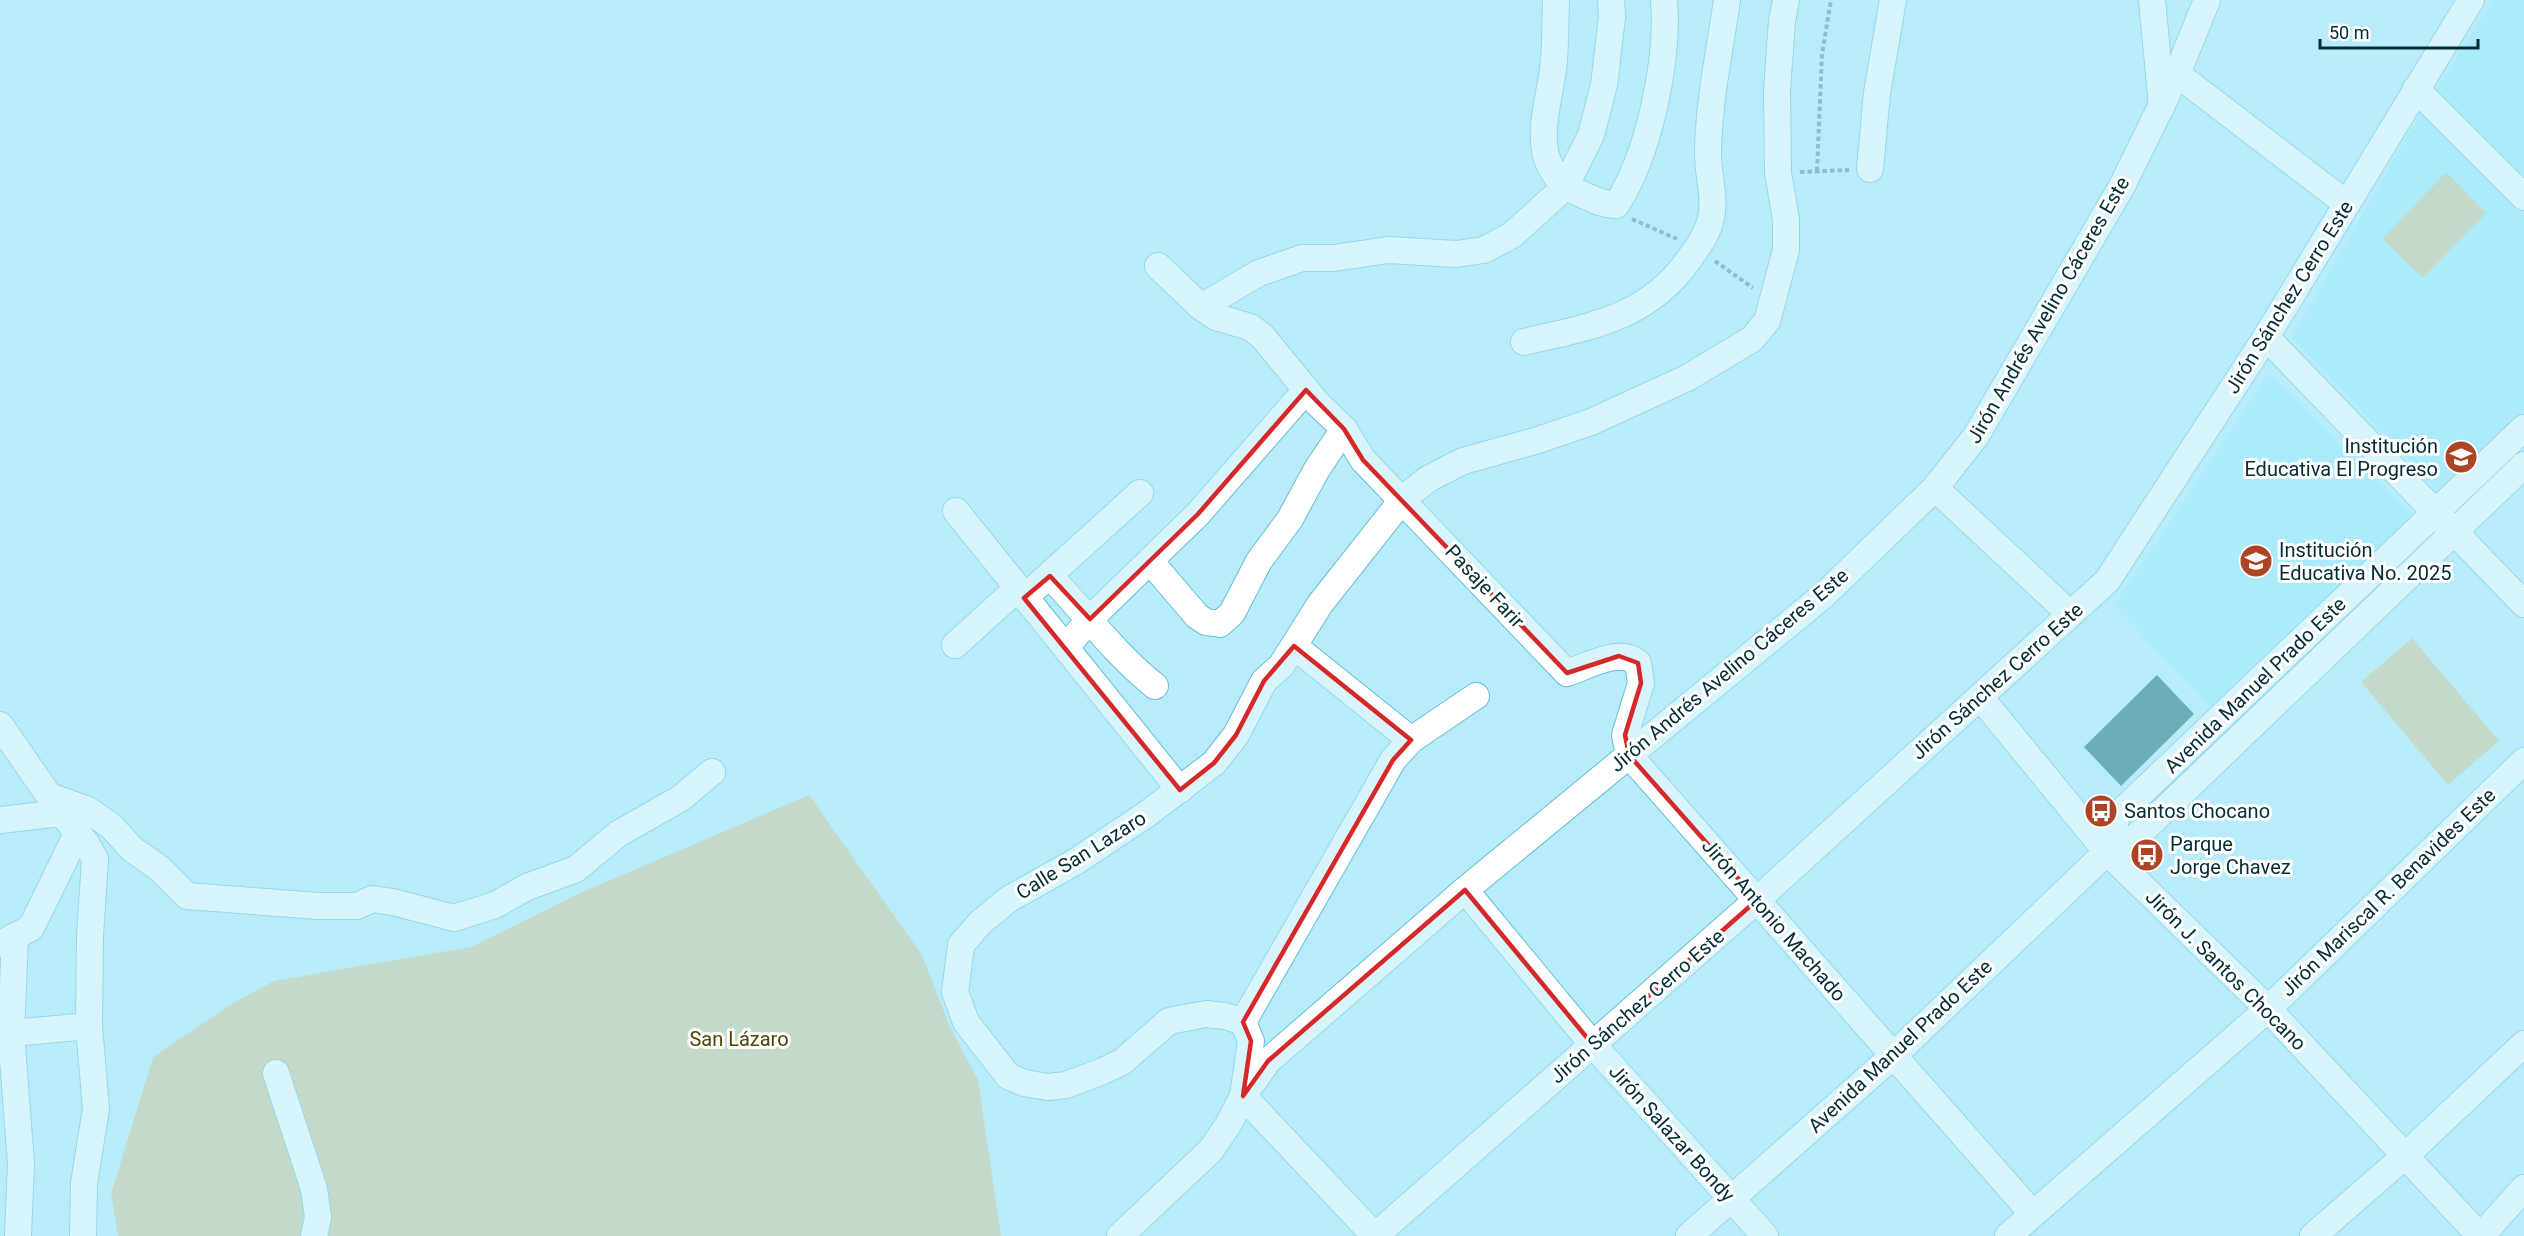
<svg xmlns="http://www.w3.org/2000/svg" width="2524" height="1236" font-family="Roboto,sans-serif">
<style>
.built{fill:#9ce9ff}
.green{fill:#cec391}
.building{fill:#0d6264}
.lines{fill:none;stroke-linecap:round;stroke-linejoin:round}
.minor-casing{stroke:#65bed6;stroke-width:28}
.path{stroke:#578490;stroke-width:4;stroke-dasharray:4.5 3;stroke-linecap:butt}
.minor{stroke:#fff;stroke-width:26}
.marked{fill:none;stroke:#d62828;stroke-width:4.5;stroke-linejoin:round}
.labels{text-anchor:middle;stroke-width:6;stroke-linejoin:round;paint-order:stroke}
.street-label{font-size:20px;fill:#032c35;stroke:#fff}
.poi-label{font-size:20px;fill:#032c35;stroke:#fff;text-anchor:start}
.park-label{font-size:20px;fill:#504404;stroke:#fff}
</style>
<rect width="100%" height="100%" fill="#b9ecfa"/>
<g class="built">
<polygon points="2493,0 2524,0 2524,182 2432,96"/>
<polygon points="2421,112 2524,216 2524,410 2441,494 2292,337"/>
<polygon points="2269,373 2415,516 2215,711 2114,606"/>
</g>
<g class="green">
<polygon points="2446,172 2486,213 2423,278 2382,239"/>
<polygon points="2412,638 2499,741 2448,785 2361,682"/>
<polygon points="809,795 922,955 950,1027 978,1080 1001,1236 118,1236 111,1194 153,1057 230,1005 274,981 471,947 578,894"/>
</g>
<polygon class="building" points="2157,675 2194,714 2121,786 2084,747"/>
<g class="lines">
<defs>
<g id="minor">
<path d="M1556 0C1555 23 1556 46 1553 69 1547 115 1525 168 1581 194 1593 199 1603 205 1616 205 1649 156 1669 59 1664 0"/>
<polyline points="2152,0 2162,106"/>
<polyline points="2177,74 2347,204"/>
<polyline points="2416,89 2524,197"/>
<polyline points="1870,169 1877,93 1893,0"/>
<path d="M1158 266 1201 307 1216 317 1250 327 1262 336 1317 403 1344 429 1363 460 1567 673C1588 666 1620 647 1638 663L1641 683 1625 735 1629 755 2033 1214"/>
<polyline points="1201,307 1259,273 1302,258 1334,258 1388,250 1456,254 1484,250 1512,235 1565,187 1591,135 1604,85 1612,17 1611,0"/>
<polyline points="2266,337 2524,604"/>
<path d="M1524 342C1591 326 1648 319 1690 258 1699 245 1708 233 1711 218 1716 195 1707 173 1708 150 1709 100 1720 49 1727 0"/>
<polyline points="1935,488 2070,614"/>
<polyline points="956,511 1180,790"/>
<polyline points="1150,561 1197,616 1206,622 1220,624 1232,613 1259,561 1290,519 1317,469 1344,429"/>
<path d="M1050 576C1085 613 1115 654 1155 686"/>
<polyline points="1024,598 1140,493"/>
<polyline points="955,645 1017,589"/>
<polyline points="1294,646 1411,740"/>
<polyline points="1066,647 1090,619 1198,514 1306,390"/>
<polyline points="1980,697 2107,852 2268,1009 2480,1236"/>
<polyline points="0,725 61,813 86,843 95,859 90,936 89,1026 96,1109 84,1183 83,1236"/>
<polyline points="49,796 88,810 111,826 132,849 159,868 187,896 318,906 357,906 372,899 393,902 454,918 495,905 527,887 576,869 618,834 681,798 712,772"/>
<polyline points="0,820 61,813"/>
<polyline points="2107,852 2117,816 2524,428"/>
<polyline points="1465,890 1593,1045 1765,1236"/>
<polyline points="15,937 11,1034 21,1163 18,1236"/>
<polyline points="0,944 31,928 77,834"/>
<polyline points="1243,1022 1393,760 1411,740 1476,696"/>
<polyline points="0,1034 89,1026"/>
<polyline points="276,1073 314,1189 318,1217 314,1236"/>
<polyline points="1120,1236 1211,1150 1228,1125 1243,1096 1268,1061 1465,890 1824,595 1935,488 1976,436 2122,186 2177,74 2207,0"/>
<polyline points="1375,1236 1243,1096 1251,1041 1243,1022 1225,1016 1206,1014 1169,1021 1122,1062 1103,1071 1066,1085 1048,1087 1024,1083 1008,1076 966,1022 955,992 961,945 980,923 1009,899 1075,862 1147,814 1214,763 1236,735 1264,681 1281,666 1320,604 1403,499 1428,479 1463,461 1535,441 1591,422 1687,378 1752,339 1767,321 1786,250 1786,219 1778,173 1777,90 1782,21 1786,0"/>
<polyline points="1375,1236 1757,900 2107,581 2266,337 2471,0"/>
<polyline points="1689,1236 1893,1056 2107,852 2136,837 2524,465"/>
<polyline points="2008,1236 2268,1009 2524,761"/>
<polyline points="2313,1236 2406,1155 2524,1044"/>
<polyline points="2481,1236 2524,1188"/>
</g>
</defs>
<use href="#minor" class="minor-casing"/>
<g class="path">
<polyline points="1817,171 1822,54 1831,0"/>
<polyline points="1800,172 1849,170"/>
<polyline points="1632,219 1677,239"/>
<polyline points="1715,261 1753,288"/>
</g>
<use href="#minor" class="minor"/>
</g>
<path d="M0 0H2524V1236H0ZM1306 390 1344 429 1363 460 1567 673 1619 656 1638 663 1641 683 1625 735 1629 755 1757 900 1593 1045 1465 890 1268 1061 1243 1096 1251 1041 1243 1022 1393 760 1411 740 1294 646 1264 681 1236 735 1214 763 1180 790 1024 598 1050 576 1090 619 1198 514Z" fill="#b9ecfa" fill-opacity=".55" fill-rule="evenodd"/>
<path class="marked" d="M1306 390 1344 429 1363 460 1567 673 1619 656 1638 663 1641 683 1625 735 1629 755 1757 900 1593 1045 1465 890 1268 1061 1243 1096 1251 1041 1243 1022 1393 760 1411 740 1294 646 1264 681 1236 735 1214 763 1180 790 1024 598 1050 576 1090 619 1198 514Z"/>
<defs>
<symbol id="school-disc" viewBox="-11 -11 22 22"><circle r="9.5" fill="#ad4525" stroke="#fff"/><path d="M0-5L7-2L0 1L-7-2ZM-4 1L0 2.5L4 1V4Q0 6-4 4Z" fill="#fff"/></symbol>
<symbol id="bus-disc" viewBox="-11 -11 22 22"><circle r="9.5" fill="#ad4525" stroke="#fff"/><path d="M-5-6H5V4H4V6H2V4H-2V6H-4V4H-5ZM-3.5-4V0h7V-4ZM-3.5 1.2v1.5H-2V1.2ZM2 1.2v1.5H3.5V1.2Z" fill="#fff"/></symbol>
</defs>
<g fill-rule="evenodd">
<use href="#school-disc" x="2442" y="438" width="38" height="38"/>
<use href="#school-disc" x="2237" y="542" width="38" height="38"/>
<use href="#bus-disc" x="2082" y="792" width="38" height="38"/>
<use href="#bus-disc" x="2128" y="836" width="38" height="38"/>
</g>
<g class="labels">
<g class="street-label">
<text transform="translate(2289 297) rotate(-58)" y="7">Jirón Sánchez Cerro Este</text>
<text transform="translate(2048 310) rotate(-60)" y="7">Jirón Andrés Avelino Cáceres Este</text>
<text transform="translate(1485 586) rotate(47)" y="7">Pasaje Farir</text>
<text transform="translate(1729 670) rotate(-40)" y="7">Jirón Andrés Avelino Cáceres Este</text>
<text transform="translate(1997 681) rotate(-42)" y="7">Jirón Sánchez Cerro Este</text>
<text transform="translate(2255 685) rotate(-44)" y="7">Avenida Manuel Prado Este</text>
<text transform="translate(1081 855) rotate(-32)" y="7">Calle San Lazaro</text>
<text transform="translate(2388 892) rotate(-44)" y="7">Jirón Mariscal R. Benavides Este</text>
<text transform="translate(1774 920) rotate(49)" y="7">Jirón Antonio Machado</text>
<text transform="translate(2226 970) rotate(45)" y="7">Jirón J. Santos Chocano</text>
<text transform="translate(1637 1006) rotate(-41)" y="7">Jirón Sánchez Cerro Este</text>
<text transform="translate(1900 1046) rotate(-43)" y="7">Avenida Manuel Prado Este</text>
<text transform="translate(1672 1133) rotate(48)" y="7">Jirón Salazar Bondy</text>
</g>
<g class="poi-label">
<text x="2438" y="453" text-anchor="end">Institución<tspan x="2438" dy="23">Educativa El Progreso</tspan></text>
<text x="2279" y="557">Institución<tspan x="2279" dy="23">Educativa No. 2025</tspan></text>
<text x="2124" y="818">Santos Chocano</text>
<text x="2170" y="851">Parque<tspan x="2170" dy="23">Jorge Chavez</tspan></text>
</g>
<g class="park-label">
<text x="739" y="1046">San Lázaro</text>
</g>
</g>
<path d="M2320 39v9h158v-9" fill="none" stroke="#032c35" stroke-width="3"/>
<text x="2329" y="39" font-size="18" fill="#032c35" stroke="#ffffff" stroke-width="4.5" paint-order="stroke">50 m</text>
</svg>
